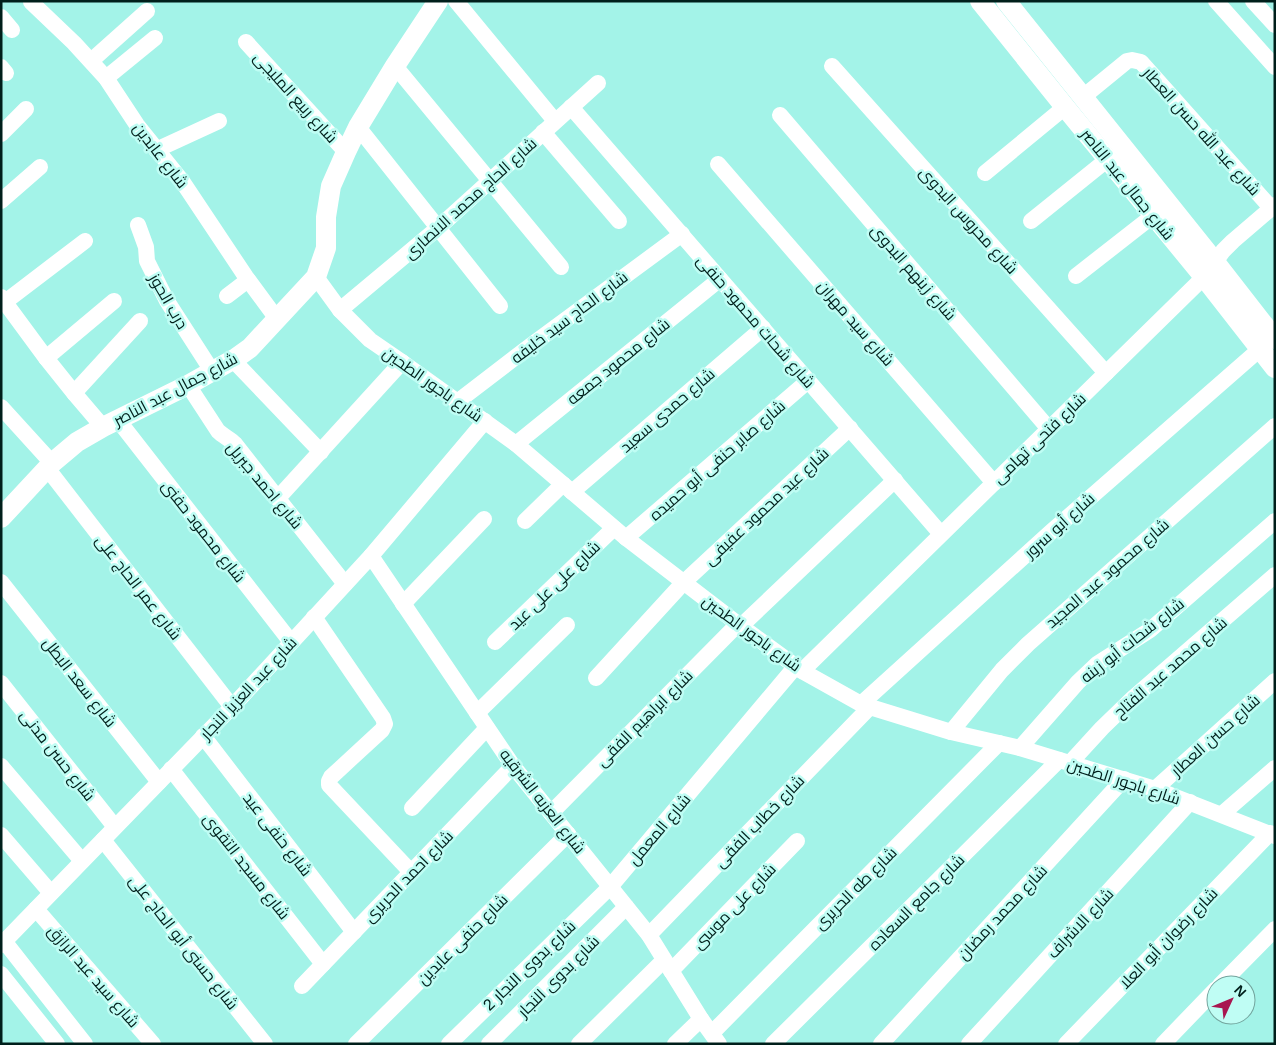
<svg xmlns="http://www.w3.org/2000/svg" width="1276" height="1045" font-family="Arial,Cairo,sans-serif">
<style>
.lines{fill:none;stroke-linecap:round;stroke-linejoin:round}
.minor{stroke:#fff;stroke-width:16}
.tertiary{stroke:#fff;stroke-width:20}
.labels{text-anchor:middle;stroke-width:5;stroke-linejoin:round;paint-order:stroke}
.street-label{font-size:16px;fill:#001f1b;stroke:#bffdf4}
</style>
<rect width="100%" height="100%" fill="#a3f3e8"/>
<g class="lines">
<g class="minor">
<polyline points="456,1 555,121"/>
<polyline points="1216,1 1275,67"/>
<polyline points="1253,1 1275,25"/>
<polyline points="31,2 74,43 106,78 137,125 182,181 246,277 277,319"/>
<polyline points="1,17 12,30"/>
<polyline points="246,42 346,152"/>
<polyline points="91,61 147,11"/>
<polyline points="395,66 561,267"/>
<polyline points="832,66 1106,373"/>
<polyline points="1,67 6,73"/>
<polyline points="106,78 155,38"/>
<polyline points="1083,97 1127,61 1132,60 1141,62 1271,208"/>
<polyline points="571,107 941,534"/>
<polyline points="780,115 1049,429"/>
<polyline points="358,127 500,306"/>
<polyline points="543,132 619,221"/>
<polyline points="1,134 26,109"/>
<polyline points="156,150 219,121"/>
<polyline points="718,164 994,483"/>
<polyline points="985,173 1065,107"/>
<polyline points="1,201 40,167"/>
<polyline points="1031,221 1108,159"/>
<polyline points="138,225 146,247 147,261 167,301 212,371"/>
<polyline points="1076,276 1154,215"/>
<polyline points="316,277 340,310 370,340 402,362 516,444 626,538 738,624 802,671 861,704 870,707 951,732 1020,748 1155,789 1275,836"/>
<polyline points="227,296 248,280"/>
<polyline points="1,297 46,358 74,393 103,427"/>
<polyline points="5,302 85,241"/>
<polyline points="340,310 438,228 598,83"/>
<polyline points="46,358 114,301"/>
<polyline points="233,360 321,452"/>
<path d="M188 385 218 431C223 436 230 439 235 444L345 584"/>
<polyline points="74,393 140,321"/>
<polyline points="457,402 530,346 682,234"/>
<polyline points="1,407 52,463"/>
<polyline points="118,420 291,642"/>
<polyline points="516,444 720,279"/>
<polyline points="47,468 232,707"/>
<polyline points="572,492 763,328"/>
<polyline points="278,498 402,362"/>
<polyline points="525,521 563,484"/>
<polyline points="626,538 808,381"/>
<polyline points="371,556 513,766 649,935 701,1019 719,1044"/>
<polyline points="1,582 159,782"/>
<polyline points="403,604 484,519"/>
<polyline points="314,617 383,718 385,724 382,730 331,777 329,781 329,785 411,872"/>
<polyline points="741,626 895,480"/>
<polyline points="495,642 614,528"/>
<polyline points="802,671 1204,277 1223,251 1233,241 1275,205"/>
<polyline points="596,678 683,583 850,428"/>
<polyline points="1,683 115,827"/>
<polyline points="861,704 1052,531 1260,349"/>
<polyline points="477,713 567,625"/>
<polyline points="951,732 1002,670 1028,644 1275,426"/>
<polyline points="203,736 354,932"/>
<polyline points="1020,748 1078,682 1097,664 1150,630 1275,521"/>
<polyline points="1070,763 1102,728 1133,698 1275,575"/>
<polyline points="1,766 82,861"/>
<polyline points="171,769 323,964"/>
<polyline points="1155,789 1275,681"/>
<polyline points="412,808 487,728"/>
<polyline points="551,813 738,624"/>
<polyline points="1222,814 1275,768"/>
<polyline points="1,835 51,893"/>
<polyline points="103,840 265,1044"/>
<polyline points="36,909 153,1044"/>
<polyline points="649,935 870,707"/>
<polyline points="4,941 85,1044"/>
<polyline points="1,945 232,707 371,556 485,421"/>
<polyline points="671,971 797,841"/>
<polyline points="1,974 57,1044"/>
<polyline points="1220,985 1275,929"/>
<polyline points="302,986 513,766"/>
<polyline points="712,1033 999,743"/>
<polyline points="356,1044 568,834"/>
<polyline points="449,1044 610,887 796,666"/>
<polyline points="489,1044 626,907"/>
<polyline points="579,1044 664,960"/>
<polyline points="675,1044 701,1019"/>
<polyline points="773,1044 1059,760"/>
<polyline points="881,1044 1124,779"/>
<polyline points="969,1044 1190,802"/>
<polyline points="1066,1044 1270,833"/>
<polyline points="1163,1044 1216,989"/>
</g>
<g class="tertiary">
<polyline points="980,1 1065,107 1204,277 1275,368"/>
<polyline points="1006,1 1215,262 1275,339"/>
<polyline points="1,518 52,463 77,442 103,427 188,385 236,358 250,348 316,277 326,248 326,217 331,186 346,152 358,127 395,66 438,1"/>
</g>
</g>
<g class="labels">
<g class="street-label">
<text transform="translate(296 97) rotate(48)" y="6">شارع ربيع المليجى</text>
<text transform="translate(1202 131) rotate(48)" y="6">شارع عبد الله حسن العطار</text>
<text transform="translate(161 155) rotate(52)" y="6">شارع عابدين</text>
<text transform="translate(1128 184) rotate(51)" y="6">شارع جمال عبد الناصر</text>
<text transform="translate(470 198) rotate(-42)" y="6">شارع الحاج محمد الانصارى</text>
<text transform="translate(969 220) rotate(48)" y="6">شارع محروس البدوى</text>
<text transform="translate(914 272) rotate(49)" y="6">شارع زينهم البدوى</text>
<text transform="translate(169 301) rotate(60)" y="6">درب الحوز</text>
<text transform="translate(569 317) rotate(-37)" y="6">شارع الحاج سيد خليفه</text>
<text transform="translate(756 321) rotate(49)" y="6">شارع شحات محمود حنفى</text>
<text transform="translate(856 323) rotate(49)" y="6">شارع سيد مهران</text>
<text transform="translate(618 361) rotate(-39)" y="6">شارع محمود جمعه</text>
<text transform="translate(433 384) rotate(35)" y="6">شارع باجور الطحين</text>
<text transform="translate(175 389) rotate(-28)" y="6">شارع جمال عبد الناصر</text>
<text transform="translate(667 410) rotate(-41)" y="6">شارع حمدى سعيد</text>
<text transform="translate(1039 438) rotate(-44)" y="6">شارع فتحى تهامى</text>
<text transform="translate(717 460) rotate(-41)" y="6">شارع صابر حنفى أبو حميده</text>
<text transform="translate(265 485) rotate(50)" y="6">شارع احمد جبريل</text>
<text transform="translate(766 506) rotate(-43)" y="6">شارع عيد محمود عفيفى</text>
<text transform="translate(1059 525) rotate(-42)" y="6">شارع أبو سرور</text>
<text transform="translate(204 531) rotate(52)" y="6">شارع محمود حفنى</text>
<text transform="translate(1107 573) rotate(-41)" y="6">شارع محمود عبد المجيد</text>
<text transform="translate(554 585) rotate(-44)" y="6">شارع على على عيد</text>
<text transform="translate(139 587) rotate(52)" y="6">شارع عمر الحاج على</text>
<text transform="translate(752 633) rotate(36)" y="6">شارع باجور الطحين</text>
<text transform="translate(1132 640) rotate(-38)" y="6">شارع شحات أبو زينه</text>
<text transform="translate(1170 667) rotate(-41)" y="6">شارع محمد عبد الفتاح</text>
<text transform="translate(80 682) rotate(52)" y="6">شارع سعد البطل</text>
<text transform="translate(248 688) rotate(-47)" y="6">شارع عبد العزيز النجار</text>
<text transform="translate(644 718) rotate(-45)" y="6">شارع ابراهيم الفقى</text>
<text transform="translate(1215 735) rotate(-42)" y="6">شارع حسن العطار</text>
<text transform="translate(58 755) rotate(52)" y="6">شارع حسن مدنى</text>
<text transform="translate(1124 781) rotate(18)" y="6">شارع باجور الطحين</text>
<text transform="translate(543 801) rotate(52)" y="6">شارع العزبه الشرقيه</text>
<text transform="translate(759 821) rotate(-46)" y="6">شارع خطاب الفقى</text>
<text transform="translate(659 829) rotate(-50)" y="6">شارع المعمل</text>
<text transform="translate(278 834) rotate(52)" y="6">شارع حنفى عيد</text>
<text transform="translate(247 866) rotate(52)" y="6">شارع مسجد التقوى</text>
<text transform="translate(408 876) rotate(-46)" y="6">شارع احمد الحريرى</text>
<text transform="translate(855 888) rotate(-45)" y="6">شارع طه الحريرى</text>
<text transform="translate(916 902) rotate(-45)" y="6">شارع جامع السعاده</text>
<text transform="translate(734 906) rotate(-46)" y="6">شارع على موسى</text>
<text transform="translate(1002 912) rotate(-47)" y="6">شارع محمد رمضان</text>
<text transform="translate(1080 923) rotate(-47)" y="6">شارع الاشراف</text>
<text transform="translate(1168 938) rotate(-46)" y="6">شارع رضوان أبو العلا</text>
<text transform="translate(462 939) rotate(-45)" y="6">شارع حنفى عابدين</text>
<text transform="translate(184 942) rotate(52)" y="6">شارع حسنى أبو الحاج على</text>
<text transform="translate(529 965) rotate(-44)" y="6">شارع بدوى النجار 2</text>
<text transform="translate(94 976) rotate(49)" y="6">شارع سيد عبد الرازق</text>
<text transform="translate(558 976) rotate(-45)" y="6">شارع بدوى النجار</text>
</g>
</g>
<rect width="1276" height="1045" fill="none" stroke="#001f1b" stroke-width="5"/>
<g transform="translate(1231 1000) rotate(46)"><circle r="24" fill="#bffdf4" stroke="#73a49d"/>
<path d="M0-4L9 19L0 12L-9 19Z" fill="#a81650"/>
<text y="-8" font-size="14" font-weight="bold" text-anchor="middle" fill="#001f1b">N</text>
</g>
</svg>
